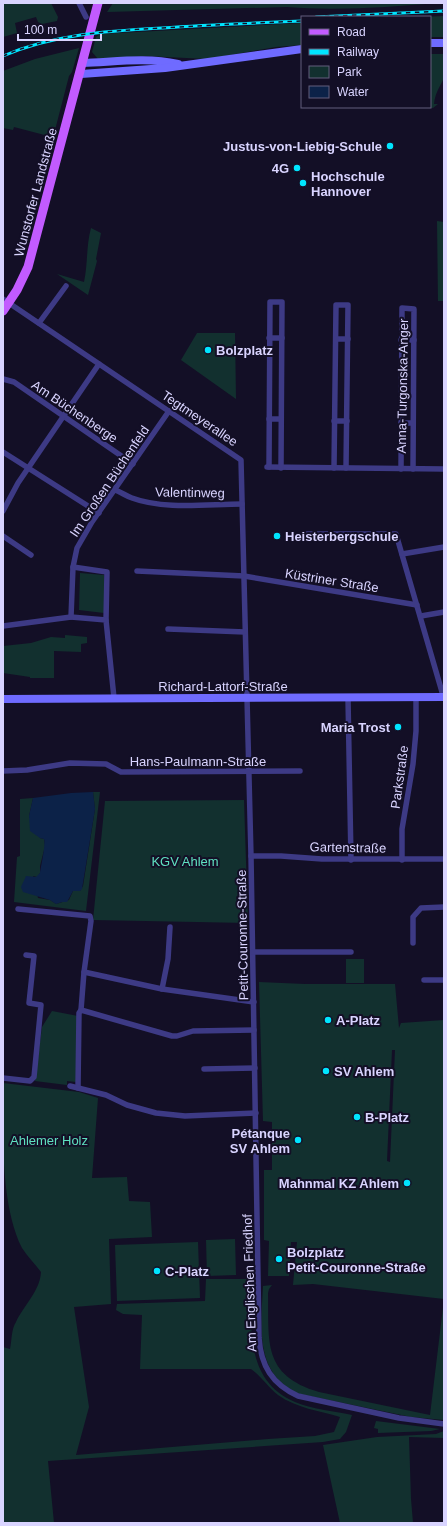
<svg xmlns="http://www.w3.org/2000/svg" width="447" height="1526" font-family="Arial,sans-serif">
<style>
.green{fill:#12302f;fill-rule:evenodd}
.water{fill:#0c2248}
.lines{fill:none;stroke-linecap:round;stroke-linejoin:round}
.street{stroke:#3d3a85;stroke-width:5.5}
.secondary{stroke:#6f6bff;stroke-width:8}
.primary{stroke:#c25bff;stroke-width:9}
.rail-casing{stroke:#00e5ff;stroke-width:3}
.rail{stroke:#130f26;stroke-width:1.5;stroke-dasharray:4.5;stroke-linecap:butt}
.poi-dot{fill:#00e5ff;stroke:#130f26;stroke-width:1.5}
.labels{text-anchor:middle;stroke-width:4;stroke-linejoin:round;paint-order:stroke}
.poi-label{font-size:13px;font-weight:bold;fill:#d9d4ff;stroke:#130f26;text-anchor:start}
.street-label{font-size:13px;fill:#d9d4ff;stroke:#130f26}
.park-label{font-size:13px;fill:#5fe0c0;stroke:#130f26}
</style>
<rect width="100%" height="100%" fill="#130f26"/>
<g class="green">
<polygon points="3,3 51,3 58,17 57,21 42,24 38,22 36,17 15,23 17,33 3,37"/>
<path d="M113 3H439C388 7 338 11 287 7L107 12Z"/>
<polygon points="444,16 444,37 430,37 430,17 420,17"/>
<polygon points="302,23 302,45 276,47 207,59 145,56 98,59 92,52 96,37 100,34"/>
<polygon points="79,48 72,72 69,76 55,130 56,138 14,127 13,130 3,128 3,71 35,59"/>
<path d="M430 54H444C444 61 446 74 443 80 439 88 435 94 434 104H438L433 108 414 107H430Z"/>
<polygon points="437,221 444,222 444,301 438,301"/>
<path d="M91 228 101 233 96 259 97 261 88 295 57 274 84 282C88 264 86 246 91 228Z"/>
<polygon points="197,333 235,333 236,399 181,360"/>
<polygon points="80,573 104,575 104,613 79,610"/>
<polygon points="65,635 87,637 87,643 81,644 81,652 54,651 54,678 30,678 30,677 3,673 3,646 31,643 51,637 65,638"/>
<polygon points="93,792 100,792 86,911 14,902 17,857 20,856 20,799 33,798 29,816 40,838 44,839 45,846 40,866 40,873 37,877 33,876 38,898 50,900 56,904 69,900 73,891 80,891 83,886 95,809"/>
<polygon points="244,800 248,923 93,920 105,801"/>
<rect x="346" y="959" width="18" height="24"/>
<path d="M259 982 305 984H395L399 1028 401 1023 444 1020V1420L411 1417 300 1394C254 1375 261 1327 263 1286L272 1285 269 1289 268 1293C269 1342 262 1375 319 1392L430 1415 444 1299 313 1284 293 1285 297 1242H291L289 1276H268L269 1241 264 1240V1170H272V1122L263 1121ZM392 1050H395L390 1162 387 1161Z"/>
<polygon points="52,1011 78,1016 76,1082 67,1081 67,1085 35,1081 42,1027"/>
<path d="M3 1083 79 1092 98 1098 92 1178 127 1177 129 1201 150 1202 152 1237 109 1239 111 1304 74 1307 89 1407 76 1455 268 1439 315 1436 334 1432 340 1417C320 1411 296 1408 278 1395 268 1387 261 1376 251 1369H140L142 1315 123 1314 116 1310 117 1304 205 1301 206 1279H251C252 1324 243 1380 295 1402 312 1409 333 1411 352 1415L346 1432 340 1439 323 1442 48 1461 54 1523H3V1347L10 1349C12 1340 11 1330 16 1322 24 1305 40 1291 41 1272 35 1264 27 1256 22 1248 0 1204 3 1132 3 1083Z"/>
<polygon points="235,1239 236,1275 207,1276 206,1240"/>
<polygon points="198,1242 200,1298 117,1301 115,1245"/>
<polygon points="376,1421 440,1429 431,1431 378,1433 378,1429 374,1428"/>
<polygon points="444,1431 444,1438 409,1437 411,1499 413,1523 340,1523 323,1445 377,1437 436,1434"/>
</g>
<path class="water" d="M93 792 95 809 82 889 80 891H73L67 902H62L56 904 50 900 23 892 21 887 26 876 36 877 40 873C41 866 46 844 44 839L40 838 30 831 29 816 33 798 71 793Z"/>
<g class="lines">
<g class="street">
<polyline points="79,3 86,17"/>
<path d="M3 299 241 460 251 856 259 1338C261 1366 272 1384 298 1396L399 1418 444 1424"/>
<polyline points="39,323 66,286"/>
<polyline points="269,338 282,338"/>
<polyline points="336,339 348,339"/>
<polyline points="401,340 414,340"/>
<polyline points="3,379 14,382 133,464"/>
<polyline points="269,419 281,419"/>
<polyline points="334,421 347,421"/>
<polyline points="401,423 413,423"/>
<polyline points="3,452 99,513"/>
<polyline points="267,467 444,469"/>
<polyline points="269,467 270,302 282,302 281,468"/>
<polyline points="334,468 336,305 348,305 346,468"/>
<polyline points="401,469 402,308 414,309 413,469"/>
<path d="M115 490C121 492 126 496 132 498 164 510 208 504 242 504"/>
<polyline points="3,511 18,483 99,364"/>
<polyline points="307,534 396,534 442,692 442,697"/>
<polyline points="3,536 31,555"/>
<polyline points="402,554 444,547"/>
<polyline points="73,567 107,572 106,620"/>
<polyline points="137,571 244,576 417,605"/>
<polyline points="421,616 444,612"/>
<polyline points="3,626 71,617"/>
<polyline points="168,629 245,632"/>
<polyline points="114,698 106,620 71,617 73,567 77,548 92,522 169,411"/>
<polyline points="348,698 351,860"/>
<polyline points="3,771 27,770 70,763 106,764 121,772 300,771"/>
<polyline points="251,856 281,856 322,859 444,859"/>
<polyline points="402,860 402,829 413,764 416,731 416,698"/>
<polyline points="18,909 90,916 91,921 84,972 81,1010 79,1013 78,1088"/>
<polyline points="413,943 413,917 421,908 444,907"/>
<polyline points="253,952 351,952"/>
<polyline points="84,972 162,989 254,1002"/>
<polyline points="424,980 444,980"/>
<polyline points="162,989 168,959 170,927"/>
<polyline points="81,1010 172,1036 177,1036 193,1031 254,1030"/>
<polyline points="204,1069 255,1068"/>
<polyline points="3,1078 30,1081 34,1077 41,1005 29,1003 34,956 26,955"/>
<polyline points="70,1086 106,1095 127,1105 156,1113 185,1116 256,1113"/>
</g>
<g class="secondary">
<polyline points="430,43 444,43"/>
<path d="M83 63C115 62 146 57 178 64"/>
<polyline points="81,74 165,68 302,49"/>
<polyline points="3,699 444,697"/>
</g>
<polyline class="primary" points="3,311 17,290 28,267 98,3"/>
<defs>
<g id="rail">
<polyline points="316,17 444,11"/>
<path d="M3 56C53 34 108 31 162 28 208 25 255 23 302 21"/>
</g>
</defs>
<use href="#rail" class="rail-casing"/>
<use href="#rail" class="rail"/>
</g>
<g class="poi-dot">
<circle cx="390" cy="146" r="4"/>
<circle cx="297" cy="168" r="4"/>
<circle cx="303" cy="183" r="4"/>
<circle cx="208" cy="350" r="4"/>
<circle cx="277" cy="536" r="4"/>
<circle cx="398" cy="727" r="4"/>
<circle cx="328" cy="1020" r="4"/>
<circle cx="326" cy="1071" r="4"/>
<circle cx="357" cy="1117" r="4"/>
<circle cx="298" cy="1140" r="4"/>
<circle cx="407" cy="1183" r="4"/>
<circle cx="279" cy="1259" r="4"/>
<circle cx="157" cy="1271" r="4"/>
</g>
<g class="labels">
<g class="poi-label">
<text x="382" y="151" text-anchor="end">Justus-von-Liebig-Schule</text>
<text x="289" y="173" text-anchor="end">4G</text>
<text x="311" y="181">Hochschule<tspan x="311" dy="15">Hannover</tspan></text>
<text x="216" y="355">Bolzplatz</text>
<text x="285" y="541">Heisterbergschule</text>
<text x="390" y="732" text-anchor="end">Maria Trost</text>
<text x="336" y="1025">A-Platz</text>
<text x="334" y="1076">SV Ahlem</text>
<text x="365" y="1122">B-Platz</text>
<text x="290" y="1138" text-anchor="end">Pétanque<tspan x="290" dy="15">SV Ahlem</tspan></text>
<text x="399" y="1188" text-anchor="end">Mahnmal KZ Ahlem</text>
<text x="287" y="1257">Bolzplatz<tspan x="287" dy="15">Petit-Couronne-Straße</tspan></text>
<text x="165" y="1276">C-Platz</text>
</g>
<g class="street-label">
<text transform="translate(35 192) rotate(-75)" y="5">Wunstorfer Landstraße</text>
<text transform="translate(402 386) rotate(-89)" y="5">Anna-Turgonska-Anger</text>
<text transform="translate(75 411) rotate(34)" y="5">Am Büchenberge</text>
<text transform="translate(200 418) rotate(34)" y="5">Tegtmeyerallee</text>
<text transform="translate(109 481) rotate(-56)" y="5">Im Großen Büchenfeld</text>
<text transform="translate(190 492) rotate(1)" y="5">Valentinweg</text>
<text transform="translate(332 580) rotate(9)" y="5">Küstriner Straße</text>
<text x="223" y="691">Richard-Lattorf-Straße</text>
<text x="198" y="766">Hans-Paulmann-Straße</text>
<text transform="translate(399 777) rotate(-82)" y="5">Parkstraße</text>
<text transform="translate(348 847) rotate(1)" y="5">Gartenstraße</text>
<text transform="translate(242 935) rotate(-91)" y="5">Petit-Couronne-Straße</text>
<text transform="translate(249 1283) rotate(-92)" y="5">Am Englischen Friedhof</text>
</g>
<g class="park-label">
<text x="185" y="866">KGV Ahlem</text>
<text x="49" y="1145">Ahlemer Holz</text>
</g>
</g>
<rect width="447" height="1526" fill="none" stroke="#d9d4ff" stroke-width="8"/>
<rect x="301" y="16" width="130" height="92" fill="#130f26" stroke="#625e7d"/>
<rect x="309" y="29" width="20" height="6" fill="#c25bff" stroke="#625e7d"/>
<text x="337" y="36" font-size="12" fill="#d9d4ff">Road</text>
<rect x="309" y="49" width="20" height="6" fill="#00e5ff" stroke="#625e7d"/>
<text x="337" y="56" font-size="12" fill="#d9d4ff">Railway</text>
<rect x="309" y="66" width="20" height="12" fill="#12302f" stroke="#625e7d"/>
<text x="337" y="76" font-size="12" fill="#d9d4ff">Park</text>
<rect x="309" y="86" width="20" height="12" fill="#0c2248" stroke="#625e7d"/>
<text x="337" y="96" font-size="12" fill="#d9d4ff">Water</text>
<path d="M18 34v6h83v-6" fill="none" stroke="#d9d4ff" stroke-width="2"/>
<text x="24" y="34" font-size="12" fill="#d9d4ff" stroke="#130f26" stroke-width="3" paint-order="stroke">100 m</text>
</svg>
